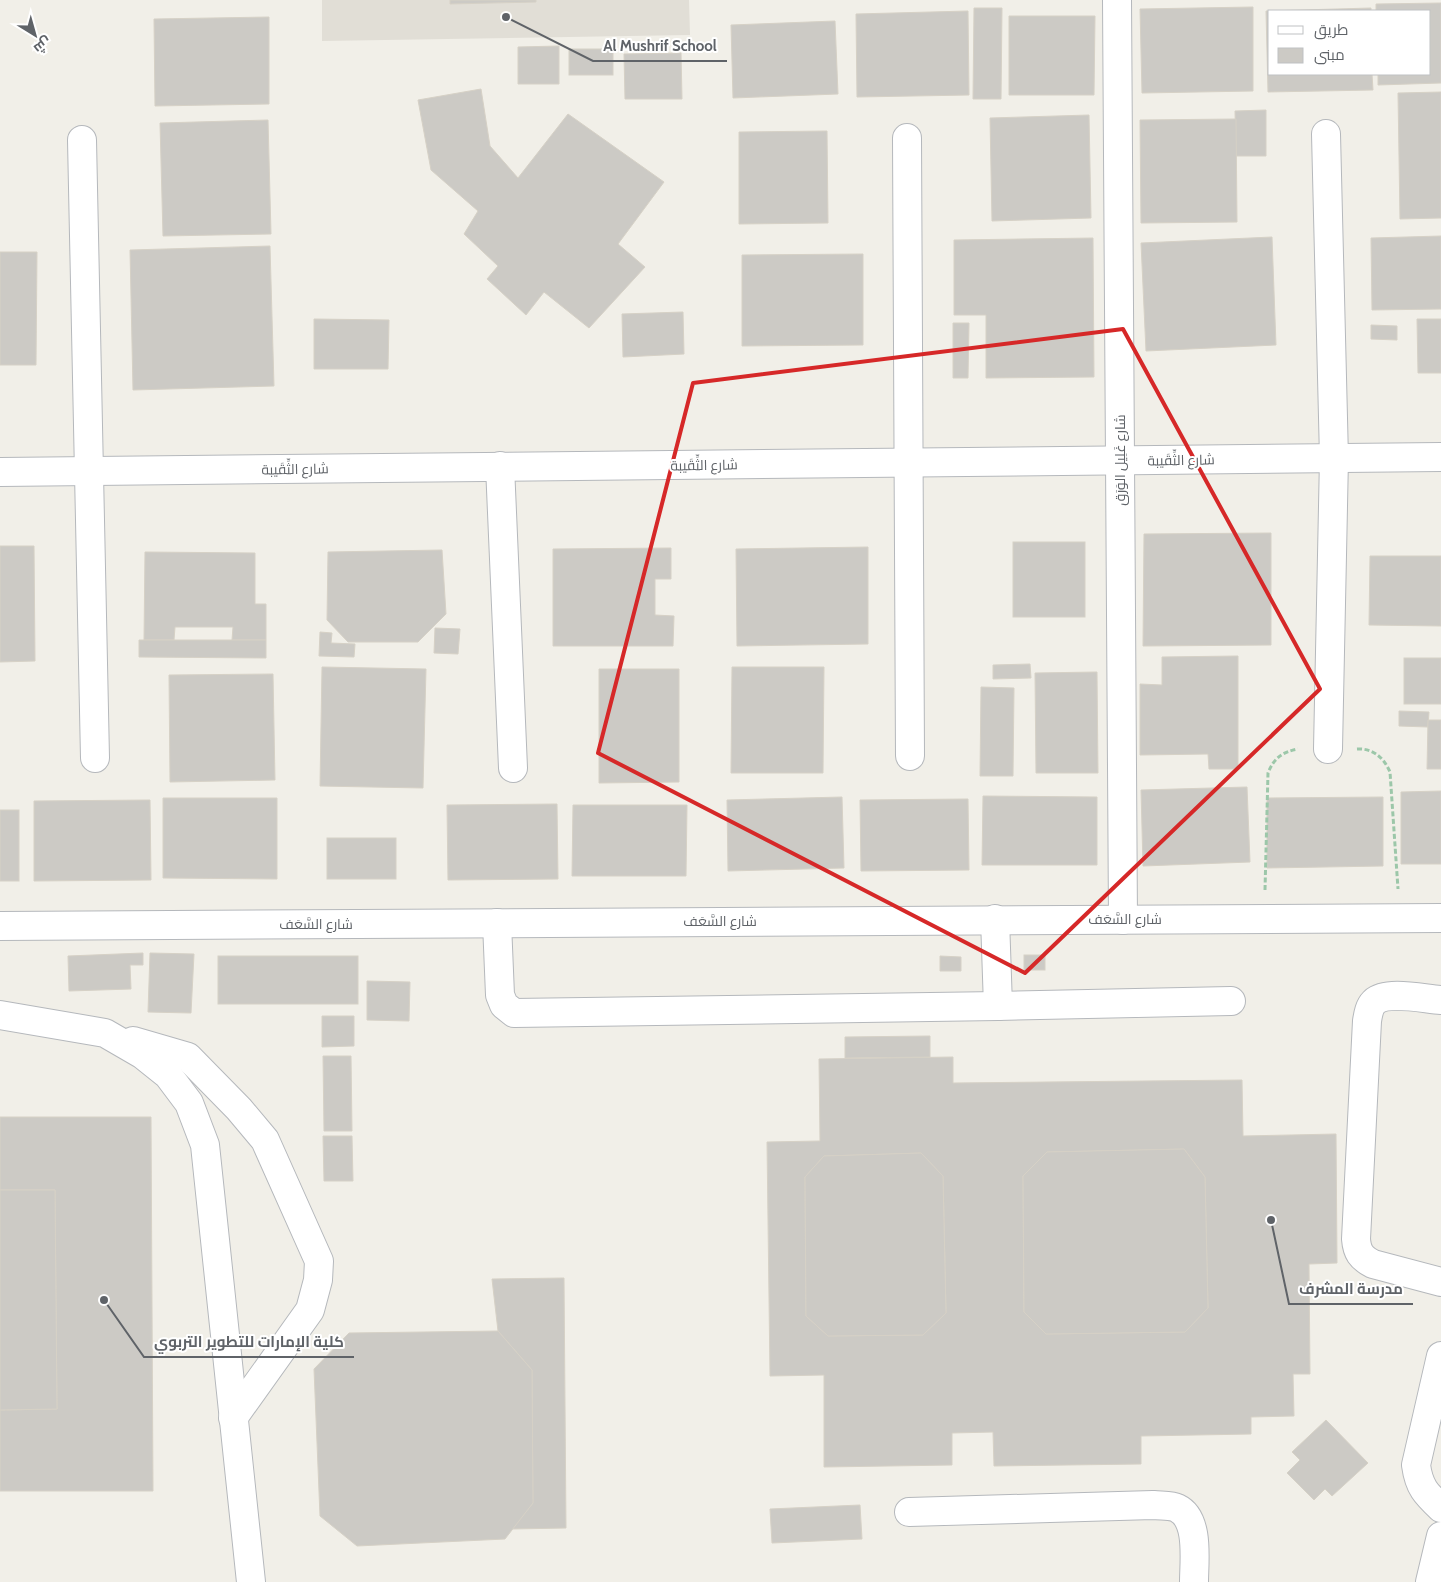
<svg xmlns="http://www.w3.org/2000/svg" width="1441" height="1582" font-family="Cabin,Cairo,sans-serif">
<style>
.education{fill:#e1ded6}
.building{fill:#cccac5;stroke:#d6d1c6;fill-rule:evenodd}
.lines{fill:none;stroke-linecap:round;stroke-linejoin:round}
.minor-casing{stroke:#b5b8bc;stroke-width:30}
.path{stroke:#9cc7a9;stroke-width:3;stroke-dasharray:5 2.5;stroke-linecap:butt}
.minor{stroke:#fff;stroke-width:28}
.marked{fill:none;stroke:#d62828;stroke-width:4;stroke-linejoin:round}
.labels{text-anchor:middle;stroke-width:4;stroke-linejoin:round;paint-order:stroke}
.street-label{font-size:14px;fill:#5f6368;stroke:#fff}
.leader{fill:none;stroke:#5f6368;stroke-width:2}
.callout-dot{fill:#5f6368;stroke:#fff;stroke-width:2}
.callout-label{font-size:15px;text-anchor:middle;font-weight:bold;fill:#5f6368;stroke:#fff;stroke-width:4;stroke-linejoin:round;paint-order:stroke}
</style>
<rect width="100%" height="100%" fill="#f1efe8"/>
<polygon class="education" points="322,0 689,0 690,35 322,41"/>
<g class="building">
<polygon points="450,0 536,0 536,2 450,4"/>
<polygon points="1441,3 1441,83 1378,85 1378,74 1430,74 1430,11 1376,11 1376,4"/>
<polygon points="1253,7 1253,91 1142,93 1140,9"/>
<polygon points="974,8 1002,8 1001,99 973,99"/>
<polygon points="1371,8 1371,11 1270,11 1270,74 1372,74 1373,90 1268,92 1266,11"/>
<polygon points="968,11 969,95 857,97 856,14"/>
<polygon points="1009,16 1095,16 1094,95 1009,95"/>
<polygon points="269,17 269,104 155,106 154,19"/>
<polygon points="835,21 838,94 733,98 731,25"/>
<polygon points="559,46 559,84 518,84 518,47"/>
<rect x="569" y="49" width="44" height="26"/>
<polygon points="681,53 682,99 625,99 624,54"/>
<polygon points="481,89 490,146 518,178 568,114 664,182 618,244 645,267 589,328 544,292 526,315 487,279 498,266 464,234 478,211 431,170 418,100"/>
<polygon points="1441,92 1441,218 1400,219 1398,93"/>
<polygon points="1266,110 1266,156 1236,156 1235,111"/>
<polygon points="1089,115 1091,218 992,221 990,118"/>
<polygon points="1236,119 1237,222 1141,223 1140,120"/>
<polygon points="268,120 271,234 163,236 160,123"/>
<polygon points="827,131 828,223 739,224 739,132"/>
<polygon points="1441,236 1441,309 1372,310 1371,238"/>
<polygon points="1272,237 1276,345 1146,351 1141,243"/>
<polygon points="1093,238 1094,377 986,378 986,315 954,315 954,240"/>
<polygon points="270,246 274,386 133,390 130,250"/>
<polygon points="0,252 37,252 36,365 0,365"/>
<polygon points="863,254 863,345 742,346 742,255"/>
<polygon points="683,312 684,354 623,357 622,314"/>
<polygon points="314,319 389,320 388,369 314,369"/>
<polygon points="1417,319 1441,319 1441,373 1418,373"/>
<polygon points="953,323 969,323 968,378 953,378"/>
<polygon points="1371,325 1397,326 1397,340 1371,339"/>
<polygon points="1271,533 1271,645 1143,646 1144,534"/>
<rect x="1013" y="542" width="72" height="75"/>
<polygon points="0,546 34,546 35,661 0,662"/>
<polygon points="868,547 868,644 737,646 736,549"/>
<polygon points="671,548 671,579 655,579 655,615 674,616 673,646 553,646 553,549"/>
<polygon points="442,550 446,614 418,642 348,642 327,620 328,552"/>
<polygon points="145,552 255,553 255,604 266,604 266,640 232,640 233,627 175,627 174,640 144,640"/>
<polygon points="1370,556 1441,556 1441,626 1369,625"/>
<polygon points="435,628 460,629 458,654 434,653"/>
<polygon points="320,632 332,633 331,643 355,644 354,657 319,656"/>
<polygon points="139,640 266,640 266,658 139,657"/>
<polygon points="1238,656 1238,769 1209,769 1208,754 1140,755 1140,684 1162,685 1162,657"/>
<rect x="1404" y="658" width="37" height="46"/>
<polygon points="1030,664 1031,678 993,679 993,665"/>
<polygon points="322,667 426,669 423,788 320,786"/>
<polygon points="732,667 824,667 823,773 731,773"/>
<polygon points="599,669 679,669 679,782 599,783"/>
<polygon points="1097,672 1098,773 1036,773 1035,673"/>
<polygon points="273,674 275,780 170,782 169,675"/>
<polygon points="981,687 1014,688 1013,776 980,776"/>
<polygon points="1399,711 1429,712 1428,727 1399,726"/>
<polygon points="1428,720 1441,720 1441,769 1427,769"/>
<polygon points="1247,787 1250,862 1143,866 1141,790"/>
<polygon points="1441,791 1441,864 1401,864 1401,792"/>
<polygon points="983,796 1097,797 1097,865 982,865"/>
<polygon points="842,797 844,868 728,871 727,800"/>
<polygon points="1383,797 1383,866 1267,868 1267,798"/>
<polygon points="163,798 277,798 277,879 163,878"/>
<polygon points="968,799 969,870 861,871 860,800"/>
<polygon points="150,800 151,880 34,881 34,801"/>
<polygon points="557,804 558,879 448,880 447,805"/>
<polygon points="573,805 687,805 686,876 572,876"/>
<rect x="0" y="810" width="19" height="71"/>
<rect x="327" y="838" width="69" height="41"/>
<polygon points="143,953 143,965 130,965 131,989 69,991 68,956"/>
<polygon points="150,953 194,954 191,1013 148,1012"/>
<rect x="1024" y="955" width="21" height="15"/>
<rect x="218" y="956" width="140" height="48"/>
<polygon points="940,956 961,957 961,971 940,971"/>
<polygon points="367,981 410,982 409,1021 367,1020"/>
<polygon points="322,1016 354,1016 354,1046 322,1047"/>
<polygon points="930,1036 930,1057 845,1058 845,1037"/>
<polygon points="323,1056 351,1056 352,1131 324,1131"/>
<path d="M953 1057V1083L1242 1080 1243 1136 1336 1134 1337 1263 1309 1264 1310 1374H1293L1294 1416 1251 1417V1434L1141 1436V1464L994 1466 993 1432 952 1433V1465L824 1467V1375L770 1376 767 1142 820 1141 819 1059ZM1184 1149 1205 1177 1208 1308 1185 1332 1046 1334 1024 1312 1023 1176 1047 1152ZM921 1153 943 1176 946 1313 923 1335 828 1336 806 1316 805 1177 824 1156Z"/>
<polygon points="0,1117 151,1117 153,1491 0,1491 0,1410 57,1409 55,1190 0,1190"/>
<polygon points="323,1136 352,1136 353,1181 324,1181"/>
<polygon points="1184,1149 1205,1177 1208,1308 1185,1332 1046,1334 1024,1312 1023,1176 1047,1152"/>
<polygon points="921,1153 943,1176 946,1313 923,1335 828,1336 806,1316 805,1177 824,1156"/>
<polygon points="0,1190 55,1190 57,1409 0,1410"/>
<polygon points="564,1278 566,1528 512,1529 533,1503 532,1370 498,1331 492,1279"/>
<polygon points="498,1331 532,1370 533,1503 505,1539 357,1546 320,1516 314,1369 349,1333"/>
<polygon points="1326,1420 1368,1463 1332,1496 1325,1489 1314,1500 1287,1473 1300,1460 1292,1452"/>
<polygon points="860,1505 862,1539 772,1543 770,1509"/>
</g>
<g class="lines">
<defs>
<g id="minor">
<polyline points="1117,0 1123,920"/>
<polyline points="1326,134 1334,458 1328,749"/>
<polyline points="907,138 910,756"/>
<polyline points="82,140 95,758"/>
<polyline points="500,466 513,768"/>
<polyline points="0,472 1441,457"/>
<polyline points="995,919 998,1006"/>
<polyline points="497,923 500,995 504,1005 514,1013 998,1006 1231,1001"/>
<polyline points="0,926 1441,918"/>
<path d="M1441 1000C1424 999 1387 990 1374 1002 1369 1007 1368 1015 1367 1021L1356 1239C1357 1252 1361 1258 1373 1264L1441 1282"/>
<polyline points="0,1015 105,1033 143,1055 168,1075 189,1103 205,1145 251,1582"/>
<polyline points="133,1041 188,1057 239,1109 265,1140 319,1261 318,1280 310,1310 233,1418"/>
<path d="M1441 1356 1416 1465C1419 1487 1426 1494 1441 1508"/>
<path d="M909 1512 1153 1505C1161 1506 1171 1505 1177 1508 1200 1519 1194 1561 1194 1582"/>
<polyline points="1430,1582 1441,1536"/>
</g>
</defs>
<use href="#minor" class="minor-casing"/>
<g class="path">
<path d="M1357 749C1373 748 1384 758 1390 772L1398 889"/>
<path d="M1265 890 1268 773C1274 758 1282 752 1298 749"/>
</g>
<use href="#minor" class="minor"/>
</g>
<path class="marked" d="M1123 329 1320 689 1025 973 598 753 693 383Z"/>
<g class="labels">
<g class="street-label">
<text transform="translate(1120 460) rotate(-90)" y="5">شارع غَلِيل الوَرَق</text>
<text transform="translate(1181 460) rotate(-1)" y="5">شارع الثِّقَيبة</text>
<text transform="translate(704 465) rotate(-1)" y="5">شارع الثِّقَيبة</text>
<text transform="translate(295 469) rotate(-1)" y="5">شارع الثِّقَيبة</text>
<text x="1125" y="924">شارع السَّعَف</text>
<text x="720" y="926">شارع السَّعَف</text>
<text x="316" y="929">شارع السَّعَف</text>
</g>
</g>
<path class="leader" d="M506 17L593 61H727M1271 1220L1289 1304H1413M104 1300L144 1357H354"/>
<g class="callout-dot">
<circle cx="506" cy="17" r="5"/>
<circle cx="1271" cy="1220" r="5"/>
<circle cx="104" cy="1300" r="5"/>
</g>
<g class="callout-label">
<text x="660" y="51">Al Mushrif School</text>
<text x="1351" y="1294">مدرسة المشرف</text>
<text x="249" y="1347">كلية الإمارات للتطوير التربوي</text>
</g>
<rect x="1268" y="10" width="162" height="65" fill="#ffffff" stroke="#bfc1c3"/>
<rect x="1278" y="26" width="25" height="8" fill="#ffffff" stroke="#bfc1c3"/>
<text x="1314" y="35" font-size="15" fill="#5f6368">طريق</text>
<rect x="1278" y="48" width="25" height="15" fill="#cccac5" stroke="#bfc1c3"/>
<text x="1314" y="60" font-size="15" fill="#5f6368">مبنى</text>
<g transform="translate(35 35) rotate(143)" stroke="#ffffff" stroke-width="4" paint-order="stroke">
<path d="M0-4L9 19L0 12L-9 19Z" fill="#5f6368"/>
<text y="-8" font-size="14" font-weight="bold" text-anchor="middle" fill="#5f6368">ش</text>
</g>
</svg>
